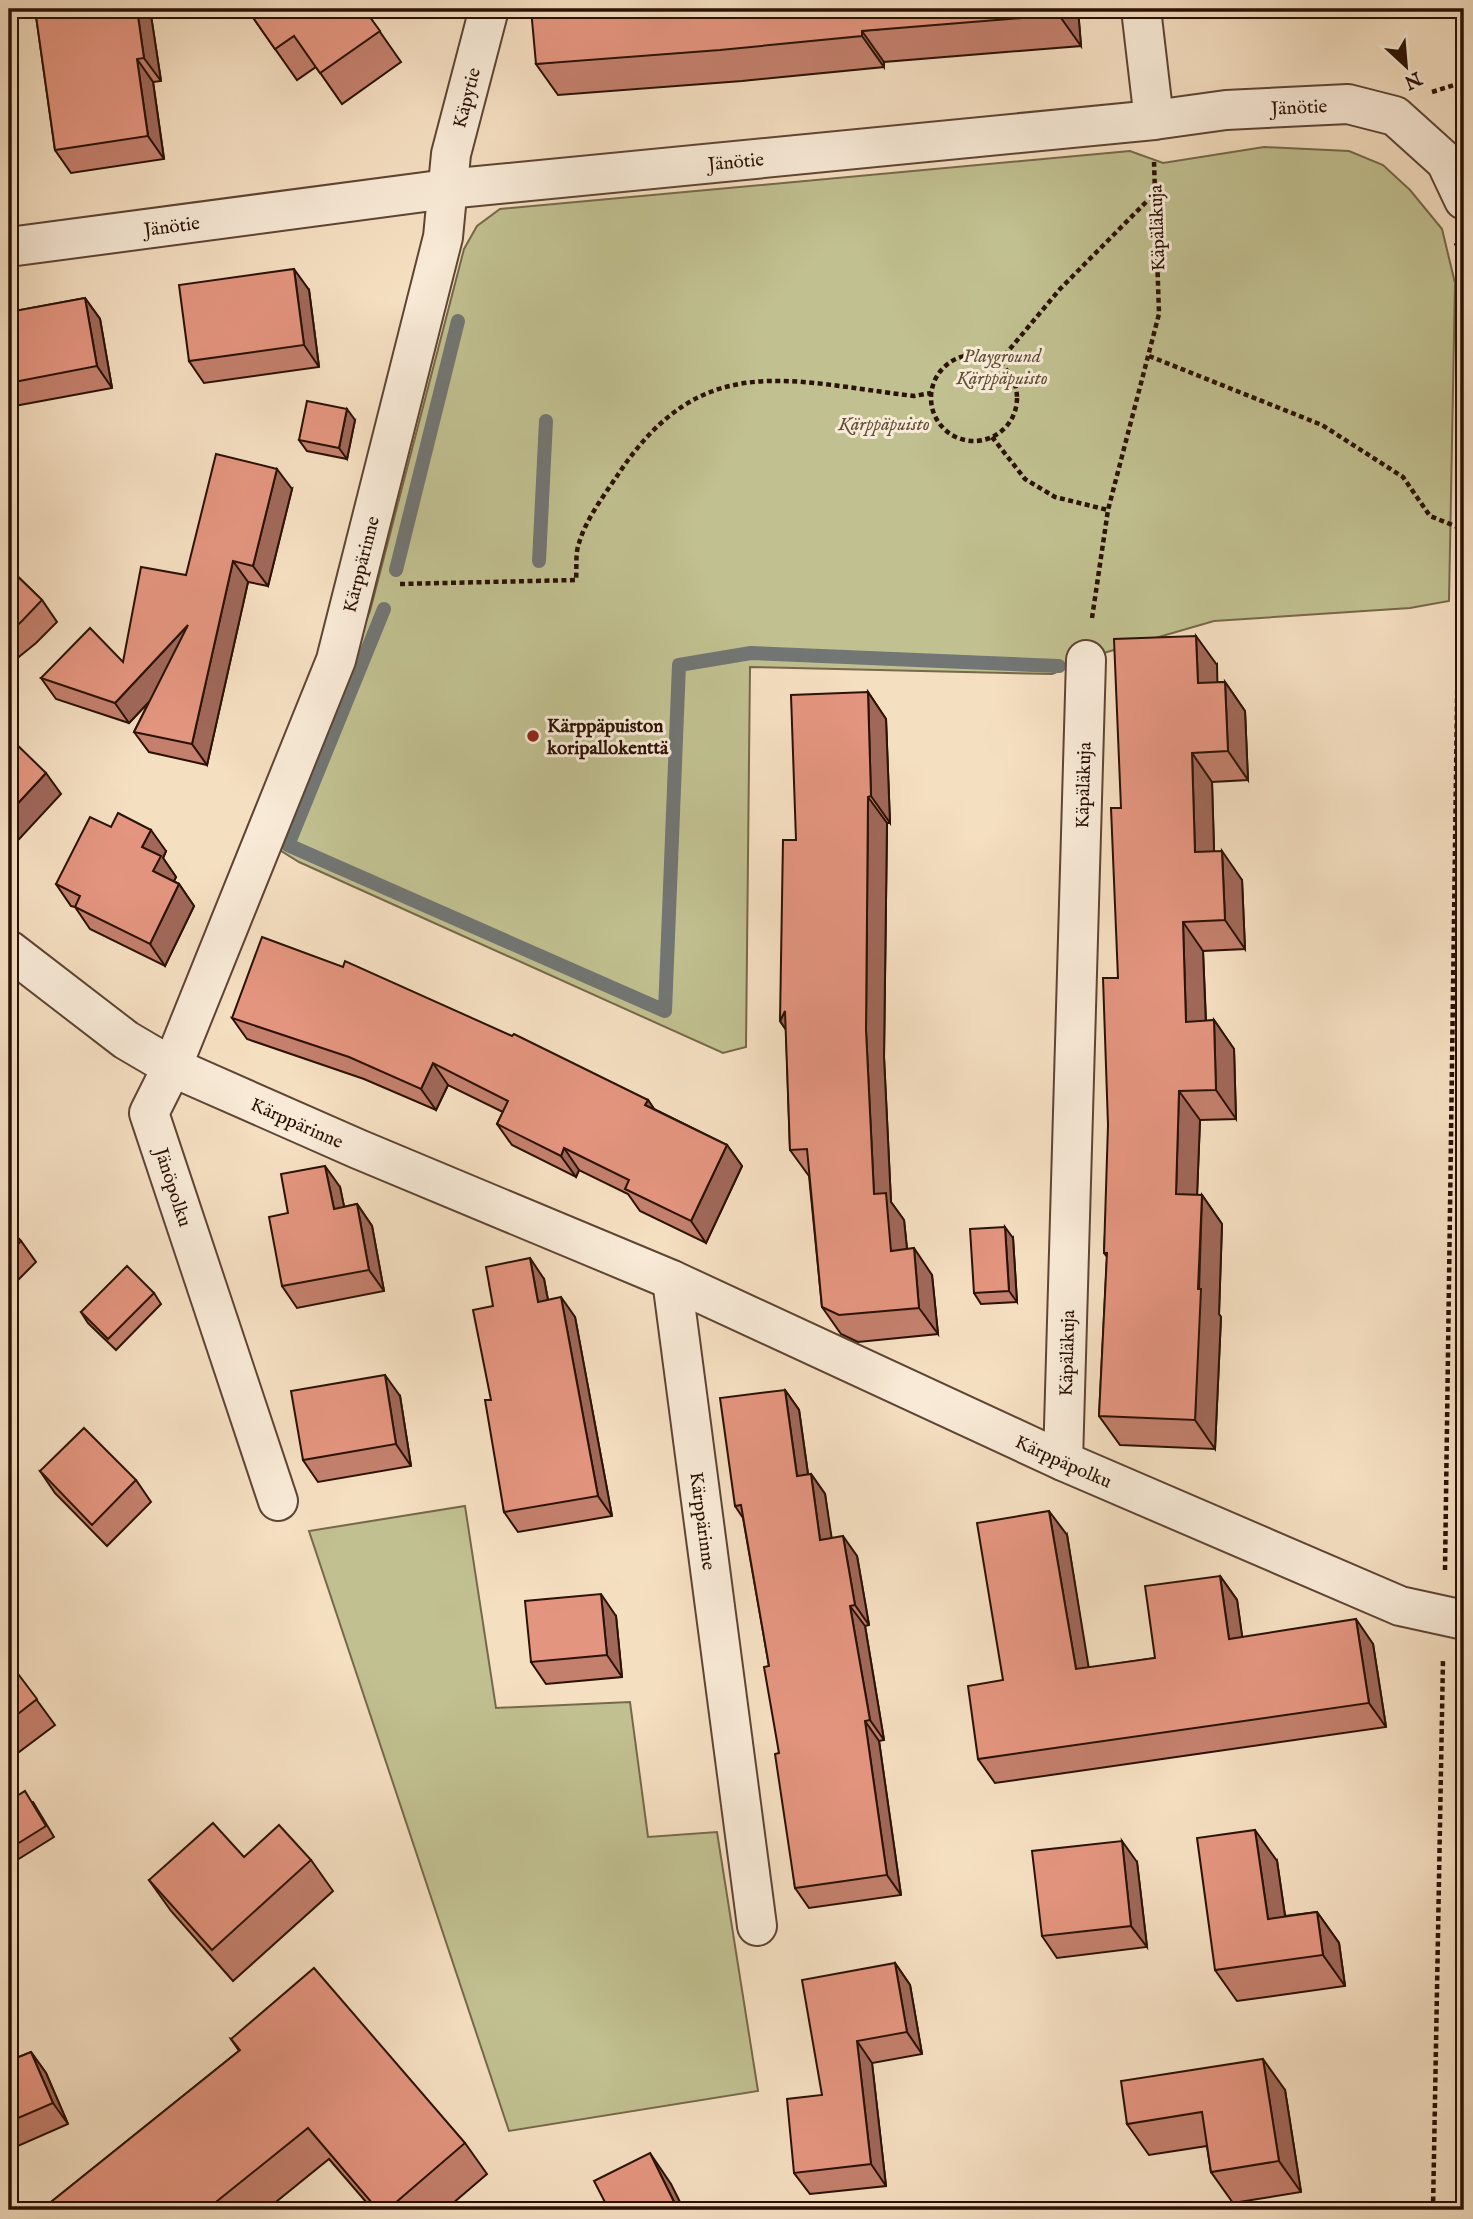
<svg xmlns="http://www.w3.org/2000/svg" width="1473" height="2219" font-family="'IM FELL English',serif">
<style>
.green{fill:#c1c090;stroke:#76684a;stroke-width:2}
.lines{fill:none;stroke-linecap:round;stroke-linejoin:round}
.stream{stroke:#727674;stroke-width:14}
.minor-casing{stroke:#5e4433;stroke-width:42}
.path{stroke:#2b1104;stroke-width:4.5;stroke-dasharray:5 3.5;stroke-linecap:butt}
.minor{stroke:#f8ead7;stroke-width:38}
.wall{fill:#c4806d;stroke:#2b1104;stroke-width:2}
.shaded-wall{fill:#a06859;stroke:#2b1104;stroke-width:2}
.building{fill:#e4957f;stroke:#2b1104;stroke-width:2}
.poi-dot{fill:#8f2418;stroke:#f8ead7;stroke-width:2.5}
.labels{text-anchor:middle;stroke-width:6;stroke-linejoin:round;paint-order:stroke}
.street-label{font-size:19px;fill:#2b1104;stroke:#f8ead7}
.park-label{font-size:19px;font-style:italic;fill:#604e35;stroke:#f8ead7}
.poi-label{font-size:19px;font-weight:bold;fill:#2b1104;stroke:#f8ead7;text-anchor:start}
</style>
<rect width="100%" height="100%" fill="#f5dfc1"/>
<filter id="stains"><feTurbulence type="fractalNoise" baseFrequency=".00286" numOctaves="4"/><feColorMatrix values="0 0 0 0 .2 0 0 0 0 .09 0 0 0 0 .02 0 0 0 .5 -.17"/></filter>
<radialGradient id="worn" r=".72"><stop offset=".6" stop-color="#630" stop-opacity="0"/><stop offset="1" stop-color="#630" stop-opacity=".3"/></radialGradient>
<g class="green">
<polygon points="1264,147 1349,151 1383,165 1410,190 1442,229 1455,283 1449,601 1410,608 1214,621 1107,652 1052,674 750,667 746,1047 723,1053 299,862 275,847 370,611 464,249 477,226 500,209 1130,151 1163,163"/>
<polygon points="465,1506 496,1708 630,1702 648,1837 717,1832 758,2091 509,2131 309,1531"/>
</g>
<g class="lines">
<g class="stream">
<polyline points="539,561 546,421"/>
<polyline points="396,570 458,321"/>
<polyline points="384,609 288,845 665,1011 679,665 751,653 1059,666"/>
</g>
<defs>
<g id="minor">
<polyline points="1141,9 1154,120"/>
<path id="s1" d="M9 247 447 189 1154 120 1226 110 1348 104 1395 116 1446 162 1464 200"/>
<path id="s2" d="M9 950 126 1040 172 1067 358 1149 672 1280 1063 1461 1400 1606 1464 1620"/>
<path id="s3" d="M672 1280 757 1926"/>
<path id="s4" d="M1063 1461 1086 660"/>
<path id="s5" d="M278 1501 149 1113 172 1067 336 660 443 237 451 154 489 9"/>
</g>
</defs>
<use href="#minor" class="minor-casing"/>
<g class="path">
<polyline points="1432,92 1464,82"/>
<circle cx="974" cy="398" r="43"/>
<polyline points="1149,356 1322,425 1403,477 1430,516 1460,528"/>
<polyline points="999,362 1060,289 1154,194"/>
<polyline points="992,437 1025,479 1055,497 1108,510"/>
<path d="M400 584 576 580C577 569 575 554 579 543 586 519 605 494 619 473 702 349 787 381 914 396L931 393"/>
<polyline points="1092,618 1108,510 1159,314 1154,162"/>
<polyline points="1445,1570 1463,271 1456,243"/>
<polyline points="1433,2210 1443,1659"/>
</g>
<use href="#minor" class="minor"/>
</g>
<g class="wall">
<polygon points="35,9 150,9 161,81 153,82 164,159 71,173 55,150"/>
<polygon points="247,9 364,9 401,62 342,104 316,67 297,80"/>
<polygon points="1078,9 1081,46 884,62 884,67 742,81 558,95 536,64"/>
<polygon points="309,290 319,367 204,383 189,361"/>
<polygon points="85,298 100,319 112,388 9,407 9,312"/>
<polygon points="355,420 347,459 307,451 299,440"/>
<polygon points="292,489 268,586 248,582 207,765 149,752 134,732 149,702 129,723 56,699 41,678 123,662 186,575"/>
<polygon points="9,568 42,600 57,622 36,643 9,665"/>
<polygon points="1217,665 1217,682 1225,682 1245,711 1248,780 1212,782 1214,851 1242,880 1245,949 1203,951 1206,1021 1214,1020 1234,1049 1236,1119 1200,1120 1197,1195 1202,1195 1222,1224 1219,1314 1221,1317 1215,1449 1120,1445 1099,1416 1107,1257 1104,1253 1118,978 1121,808"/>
<polygon points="868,692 886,719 890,823 887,823 884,1057 891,1202 904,1220 907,1249 932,1275 938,1334 858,1342 841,1334 822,1307 809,1176 790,1150 786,1030 780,1021 796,840"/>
<polygon points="111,827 166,851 163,858 176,877 174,881 179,884 194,906 165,966 90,929 75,907 71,906 56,884"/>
<polygon points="232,1018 648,1100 654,1109 727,1145 742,1166 706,1243 640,1211 628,1194 579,1170 576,1177 512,1145 497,1124 503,1112 448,1085 436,1110 364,1079 247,1039"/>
<polygon points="340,1187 344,1207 357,1204 372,1226 384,1291 297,1308 282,1286 288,1213"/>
<polygon points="9,1229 21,1241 36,1262 9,1289"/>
<polygon points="1013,1238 1017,1302 981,1304 974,1293"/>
<polygon points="544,1279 548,1300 575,1317 612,1516 518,1532 504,1512 491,1400 493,1306"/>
<polygon points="154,1293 161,1304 116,1350 88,1323 81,1312"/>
<polygon points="785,1390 799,1410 808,1474 811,1474 825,1494 831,1538 857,1556 869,1625 865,1626 884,1740 879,1741 901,1895 809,1908 795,1888 769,1666 743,1518 735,1506"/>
<polygon points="400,1396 411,1466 318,1482 303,1460"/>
<polygon points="40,1471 136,1480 151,1502 107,1546 55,1493"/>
<polygon points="1067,1535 1088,1668 1155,1658 1220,1576 1237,1600 1242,1637 1373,1644 1386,1727 995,1783 978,1759 1003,1680"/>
<polygon points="616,1616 622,1677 546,1684 531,1662"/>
<polygon points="9,1662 55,1725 11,1758 9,1755"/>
<polygon points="9,1801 33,1802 54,1837 9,1865"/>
<polygon points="244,1857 311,1860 333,1891 233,1981 171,1911 149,1880"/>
<polygon points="1277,1861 1285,1916 1317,1912 1339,1943 1345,1986 1237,2001 1215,1970"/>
<polygon points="1137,1862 1147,1947 1057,1958 1042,1936"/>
<polygon points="895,1963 910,1985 922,2054 872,2063 886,2186 810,2194 794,2173 822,2095"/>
<polygon points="231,2039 465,2143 487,2174 445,2210 373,2210 329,2159 266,2210 41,2210 239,2051"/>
<polygon points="31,2052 46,2073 68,2124 11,2149 9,2145 9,2061"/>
<polygon points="1285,2090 1301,2192 1233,2203 1211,2172 1207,2146 1149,2155 1127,2124"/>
</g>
<g class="shaded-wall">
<polygon points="137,9 150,9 161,81 144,58"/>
<polygon points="1058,9 1078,9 1081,46 1059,15"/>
<polygon points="862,31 884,62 884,67 862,36"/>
<polygon points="137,59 153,82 164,159 148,136"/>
<polygon points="294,269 309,290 319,367 304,345"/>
<polygon points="85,298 100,319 112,388 97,366"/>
<polygon points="347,409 355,420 347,459 339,448"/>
<polygon points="277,469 292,489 268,586 253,566"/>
<polygon points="233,561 248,582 207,765 192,744"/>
<polygon points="188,625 202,646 129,723 115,703"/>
<polygon points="1196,636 1217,665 1218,712 1198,683"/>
<polygon points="1225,682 1245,711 1248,780 1228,751"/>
<polygon points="868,692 886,719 890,823 871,796"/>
<polygon points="1192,753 1212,782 1215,881 1195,852"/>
<polygon points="46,773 61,794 9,850 9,813"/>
<polygon points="868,797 887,823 884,1057 891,1202 904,1220 910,1277 891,1251 874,1194 866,1030"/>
<polygon points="151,830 166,851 163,858 176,877 168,892 153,871 142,847"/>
<polygon points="1222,851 1242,880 1245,949 1225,920"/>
<polygon points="179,884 194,906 165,966 150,944"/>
<polygon points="1183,922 1203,951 1207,1051 1186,1022"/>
<polygon points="785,1011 799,1048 780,1021"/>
<polygon points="1214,1020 1234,1049 1236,1119 1216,1090"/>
<polygon points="433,1063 448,1085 436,1110 421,1089"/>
<polygon points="1179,1091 1200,1120 1196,1222 1176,1194"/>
<polygon points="648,1100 663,1122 645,1105"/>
<polygon points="727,1145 742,1166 706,1243 691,1221"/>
<polygon points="564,1148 579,1170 576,1177 561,1156"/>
<polygon points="325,1166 340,1187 349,1230 334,1209"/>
<polygon points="1202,1195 1222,1224 1219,1314 1221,1317 1215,1449 1195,1420"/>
<polygon points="357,1204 372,1226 384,1291 369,1270"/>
<polygon points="1005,1227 1013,1238 1017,1302 1009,1291"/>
<polygon points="914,1248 932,1275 938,1334 919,1308"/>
<polygon points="530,1258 544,1279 552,1322 538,1302"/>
<polygon points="561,1297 575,1317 612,1516 598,1496"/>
<polygon points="385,1375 400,1396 411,1466 396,1444"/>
<polygon points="785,1390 799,1410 811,1496 797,1476"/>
<polygon points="811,1474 825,1494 835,1560 820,1540"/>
<polygon points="1049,1511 1067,1535 1093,1694 1076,1669"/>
<polygon points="843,1536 857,1556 869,1625 855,1605"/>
<polygon points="1220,1576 1237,1600 1246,1663 1229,1639"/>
<polygon points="601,1594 616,1616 622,1677 607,1655"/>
<polygon points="850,1606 865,1626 884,1740 870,1720"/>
<polygon points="1356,1619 1373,1644 1386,1727 1369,1703"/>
<polygon points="865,1721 879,1741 901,1895 887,1875"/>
<polygon points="1255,1830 1277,1861 1290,1950 1268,1919"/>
<polygon points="1122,1841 1137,1862 1147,1947 1131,1926"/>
<polygon points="1317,1912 1339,1943 1345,1986 1323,1955"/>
<polygon points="895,1963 910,1985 922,2054 907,2032"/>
<polygon points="857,2041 872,2063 886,2186 871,2164"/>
<polygon points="31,2052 46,2073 68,2124 53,2103"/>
<polygon points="1263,2059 1285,2090 1301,2192 1279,2161"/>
<polygon points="650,2153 671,2184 684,2210 678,2210"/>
</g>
<g class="building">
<polygon points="35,9 137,9 144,58 137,59 148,136 55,150"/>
<polygon points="247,9 364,9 380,31 320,73 294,36 275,49"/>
<polygon points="531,9 1058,9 1059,15 862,31 862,36 720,50 536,64"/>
<polygon points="294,269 304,345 189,361 179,285"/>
<polygon points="85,298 97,366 9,383 9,312"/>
<polygon points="307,401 347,409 339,448 299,440"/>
<polygon points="216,454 277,469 253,566 233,561 192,744 134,732 188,625 115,703 41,678 90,628 123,662 141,567 186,575"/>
<polygon points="9,568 42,600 21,622 9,632"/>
<polygon points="1196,636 1198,683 1225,682 1228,751 1192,753 1195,852 1222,851 1225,920 1183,922 1186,1022 1214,1020 1216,1090 1179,1091 1176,1194 1202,1195 1198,1289 1201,1289 1195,1420 1099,1416 1107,1253 1104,1253 1108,1125 1103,978 1118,978 1111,808 1121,808 1114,639"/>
<polygon points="868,692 871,796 868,797 866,1030 874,1194 886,1193 891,1251 914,1248 919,1308 839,1315 822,1307 807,1149 790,1150 785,1011 780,1021 783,840 796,840 791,695"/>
<polygon points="9,737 46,773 9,813"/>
<polygon points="118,813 151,830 142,847 161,856 153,871 179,884 150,944 75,907 80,896 56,884 90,817 111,827"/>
<polygon points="262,937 343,967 345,961 512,1036 514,1034 648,1100 645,1105 727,1145 691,1221 625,1189 629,1180 564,1148 561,1156 497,1124 508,1101 433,1063 421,1089 349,1057 232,1018"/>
<polygon points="325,1166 334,1209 357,1204 369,1270 282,1286 269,1217 288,1213 281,1174"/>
<polygon points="1005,1227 1009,1291 974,1293 970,1229"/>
<polygon points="9,1229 21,1241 9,1253"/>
<polygon points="530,1258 538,1302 561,1297 598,1496 504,1512 485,1400 491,1400 473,1310 493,1306 486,1267"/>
<polygon points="127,1266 154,1293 108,1339 81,1312"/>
<polygon points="385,1375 396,1444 303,1460 291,1391"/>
<polygon points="785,1390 797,1476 811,1474 820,1540 843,1536 855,1605 850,1606 870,1720 865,1721 887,1875 795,1888 775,1754 779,1753 764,1667 769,1666 741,1505 735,1506 720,1398"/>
<polygon points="84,1428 136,1480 92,1525 40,1471"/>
<polygon points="1049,1511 1076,1669 1155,1658 1145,1586 1220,1576 1229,1639 1356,1619 1369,1703 978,1759 968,1686 1003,1680 977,1523"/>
<polygon points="601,1594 607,1655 531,1662 525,1601"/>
<polygon points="9,1662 37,1699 9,1721"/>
<polygon points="25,1791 46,1826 9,1849 9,1801"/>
<polygon points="213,1823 244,1857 279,1825 311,1860 212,1950 149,1880"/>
<polygon points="1255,1830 1268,1919 1317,1912 1323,1955 1215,1970 1197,1838"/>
<polygon points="1122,1841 1131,1926 1042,1936 1032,1851"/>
<polygon points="895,1963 907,2032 857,2041 871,2164 794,2173 787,2099 822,2095 802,1980"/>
<polygon points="314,1968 465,2143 387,2210 378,2210 308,2128 206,2210 41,2210 240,2050 231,2039"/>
<polygon points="31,2052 53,2103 9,2122 9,2061"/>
<polygon points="1263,2059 1279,2161 1211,2172 1202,2112 1127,2124 1121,2081"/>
<polygon points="650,2153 678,2210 609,2210 594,2181"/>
</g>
<circle class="poi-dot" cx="533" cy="736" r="7"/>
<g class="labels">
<g class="street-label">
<text dy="7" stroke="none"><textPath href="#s5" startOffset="1477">Käpytie</textPath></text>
<text dy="7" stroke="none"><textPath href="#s1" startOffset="1298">Jänötie</textPath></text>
<text dy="7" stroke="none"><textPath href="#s1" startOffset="732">Jänötie</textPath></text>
<text dy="7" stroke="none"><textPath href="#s1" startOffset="164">Jänötie</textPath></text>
<text transform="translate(1156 228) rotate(-92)" y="7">Käpäläkuja</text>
<text dy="7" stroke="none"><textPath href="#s5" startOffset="998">Kärppärinne</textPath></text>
<text dy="7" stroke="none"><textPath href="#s4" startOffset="676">Käpäläkuja</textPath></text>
<text dy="7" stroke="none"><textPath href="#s2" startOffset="338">Kärppärinne</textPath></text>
<text transform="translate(174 1187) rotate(72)" y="7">Jänöpolku</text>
<text dy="7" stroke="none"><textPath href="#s4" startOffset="108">Käpäläkuja</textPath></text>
<text dy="7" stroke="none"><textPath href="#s2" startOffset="1176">Kärppäpolku</textPath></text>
<text dy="7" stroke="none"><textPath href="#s3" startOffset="243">Kärppärinne</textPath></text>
</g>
<g class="park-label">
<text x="1002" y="362">Playground<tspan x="1002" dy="22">Kärppäpuisto</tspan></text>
<text x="884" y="430">Kärppäpuisto</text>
</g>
<g class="poi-label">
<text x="547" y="732">Kärppäpuiston<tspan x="547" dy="22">koripallokenttä</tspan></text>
</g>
</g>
<rect width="1473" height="2219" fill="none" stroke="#f5dfc1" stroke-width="35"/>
<rect x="10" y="10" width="1452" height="2198" fill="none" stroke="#2b1104" stroke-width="3.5"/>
<rect x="18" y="18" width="1438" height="2184" fill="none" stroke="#2b1104" stroke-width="2"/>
<g transform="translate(1406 66) rotate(154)" stroke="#f8ead7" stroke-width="5" paint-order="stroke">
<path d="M0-5L12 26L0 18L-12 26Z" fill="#2b1104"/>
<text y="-10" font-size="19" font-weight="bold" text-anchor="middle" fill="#2b1104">N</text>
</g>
<rect width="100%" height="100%" filter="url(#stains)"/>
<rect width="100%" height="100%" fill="url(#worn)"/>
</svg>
